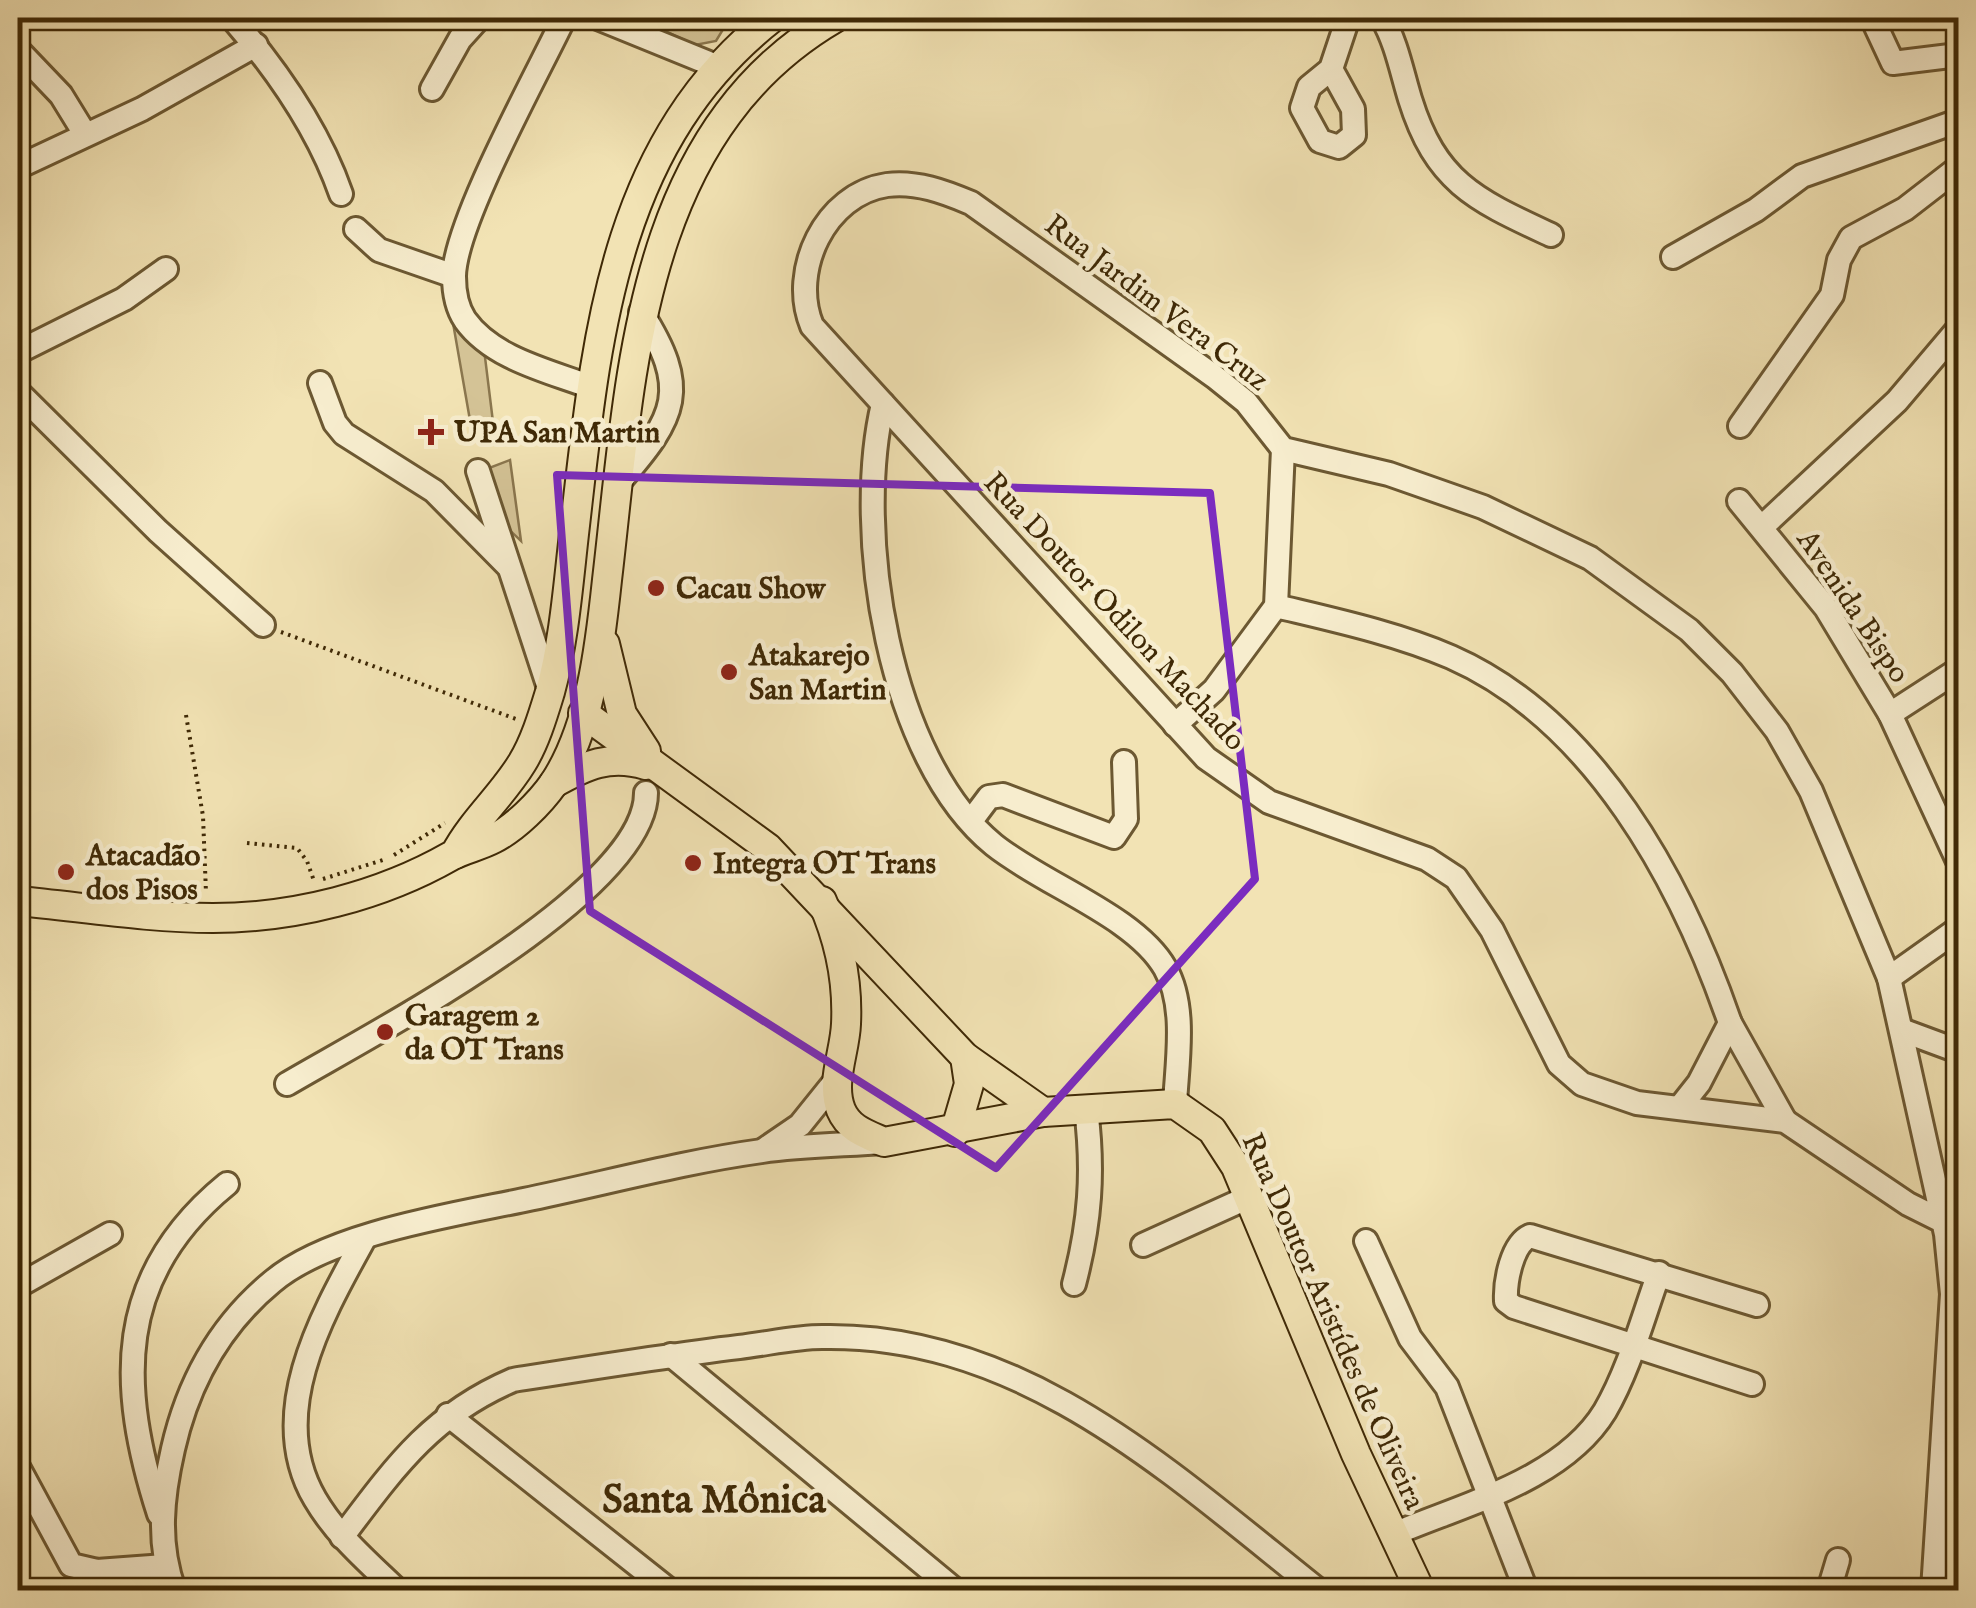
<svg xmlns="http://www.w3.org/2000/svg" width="1976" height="1608" font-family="'IM FELL English',serif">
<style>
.green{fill:#d4c396;stroke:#8a764e;stroke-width:2.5}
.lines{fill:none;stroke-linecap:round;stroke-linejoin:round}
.minor-casing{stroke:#6c5832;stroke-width:28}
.major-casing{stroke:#3f2906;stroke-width:32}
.path{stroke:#3f2906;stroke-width:4;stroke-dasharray:2.5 5;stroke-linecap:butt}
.minor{stroke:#f7edce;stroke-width:22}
.major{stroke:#f2e3b4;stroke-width:28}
.marked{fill:none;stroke:#7b2cbf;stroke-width:8;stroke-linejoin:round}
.poi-dot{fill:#8f2418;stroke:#f7edce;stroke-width:4}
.labels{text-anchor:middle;stroke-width:9;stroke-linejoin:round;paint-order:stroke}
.street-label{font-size:30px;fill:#3f2906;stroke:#f7edce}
.poi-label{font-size:30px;font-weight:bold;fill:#3f2906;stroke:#f7edce;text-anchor:start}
.district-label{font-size:40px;font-weight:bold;fill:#3f2906;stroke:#f7edce}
</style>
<rect width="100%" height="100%" fill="#f2e3b4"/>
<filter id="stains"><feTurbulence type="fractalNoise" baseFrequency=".002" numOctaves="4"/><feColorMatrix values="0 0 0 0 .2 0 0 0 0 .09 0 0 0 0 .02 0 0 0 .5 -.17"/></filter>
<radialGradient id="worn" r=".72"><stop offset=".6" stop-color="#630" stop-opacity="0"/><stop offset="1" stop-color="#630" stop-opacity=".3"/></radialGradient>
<g class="green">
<polygon points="637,18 730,18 716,41 695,45"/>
<polygon points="453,323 485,357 493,422 471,426"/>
<polygon points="510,460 521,541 501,522 489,468"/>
</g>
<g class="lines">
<defs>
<g id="minor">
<path d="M232 18C277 70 318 128 341 194"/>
<path d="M564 18C538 73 455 222 454 276 454 291 457 308 465 320 493 359 549 371 591 387"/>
<polyline points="598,18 716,66"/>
<path d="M1382 18C1396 41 1402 73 1410 99 1436 183 1476 200 1551 235"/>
<polyline points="1872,18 1893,63 1958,55"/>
<polyline points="18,50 61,95 85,134"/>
<polyline points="1331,69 1353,109 1354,135 1339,147 1320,141 1302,108 1309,87 1331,69 1348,18"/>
<polyline points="432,89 460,39 479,18"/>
<polyline points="18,167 142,109 256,45"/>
<polyline points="356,229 379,250 454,276"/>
<polyline points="1673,257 1756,210 1802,176 1958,121"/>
<polyline points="18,352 124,299 166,269"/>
<polyline points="320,383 335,423 344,434 434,491 508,566"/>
<polyline points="18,392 158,531 263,625"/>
<path d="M883 404C853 531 888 759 994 845 1044 885 1135 916 1165 968 1187 1006 1177 1062 1175 1104"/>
<polyline points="1740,426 1832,295 1839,260 1851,238 1905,209 1958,168"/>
<polyline points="478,471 550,691"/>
<path d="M619 482C677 416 690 389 641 312"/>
<polyline points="1739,501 1826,608 1890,714 1958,861"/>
<polyline points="1763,526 1897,401 1958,329"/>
<path d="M1276 606C1334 620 1395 633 1451 657 1594 720 1681 881 1730 1023L1699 1083 1680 1107"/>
<polyline points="1890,714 1958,670"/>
<polyline points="1175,725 1214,690 1276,606 1283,449"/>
<polyline points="971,821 989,797 1003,795 1114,837 1126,819 1124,762"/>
<polyline points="1889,978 1958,929"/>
<polyline points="1730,1023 1785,1121"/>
<polyline points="1904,1031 1958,1051"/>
<path d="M287 1084C368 1036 646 893 646 793"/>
<polyline points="765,1149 800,1125 837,1079"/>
<path d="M364 1239C322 1315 265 1414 315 1499 336 1535 368 1562 397 1590"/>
<polyline points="1366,1241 1410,1338 1447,1387 1526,1590"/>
<polyline points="1143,1245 1249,1197"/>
<path d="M1074 1284C1090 1223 1094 1172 1086 1109"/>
<polyline points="18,1286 110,1234"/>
<polyline points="671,1355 955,1590"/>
<path d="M1752 1384 1514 1307 1506 1301C1505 1281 1512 1244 1530 1236L1757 1305"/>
<polyline points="448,1415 669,1590"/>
<polyline points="18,1467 71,1565 97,1571 165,1566"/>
<path d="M159 1514C118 1386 114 1276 227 1184"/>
<path d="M1394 1534C1464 1504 1563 1480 1605 1411 1629 1370 1643 1317 1659 1273"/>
<path d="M342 1537C394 1468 431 1415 513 1380 589 1368 664 1356 739 1347 766 1344 795 1337 822 1337 1023 1333 1172 1474 1318 1590"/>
<path d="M174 1590C157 1543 162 1497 173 1449 188 1383 220 1325 272 1282 328 1234 452 1215 524 1200 602 1184 682 1162 762 1151 802 1145 843 1145 884 1142"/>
<polyline points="1829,1590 1838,1560"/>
<path d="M1933 1590 1952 1294 1946 1234 1889 978 1811 791 1777 731 1732 673 1689 630 1590 558 1483 507 1389 474 1283 449 1246 402 1215 377 971 203C945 192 916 181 887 185 825 194 789 271 812 326L1206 758 1269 802 1427 859 1456 878 1492 930 1559 1064 1582 1084 1637 1103 1785 1121 1908 1204 1942 1221"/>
</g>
<g id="major">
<polyline points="605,644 622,714 646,751"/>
<polyline points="583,713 768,848 965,1057 1043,1112"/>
<path d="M554 783C586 765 610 754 646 765"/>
<path d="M455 854C473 820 502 796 522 763 535 742 543 715 550 692 564 641 568 587 574 534 596 344 610 145 772 18"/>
<path d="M18 901C82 907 148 918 213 918 294 918 381 896 451 856 464 849 480 846 493 839 515 828 540 803 554 783 591 727 600 646 607 580 631 378 636 134 835 18"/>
<path d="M822 901C839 939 848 982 846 1024 845 1052 830 1083 841 1110 849 1129 866 1134 884 1142L1043 1112 1175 1104 1212 1130 1236 1167 1356 1454 1420 1590"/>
<polyline points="955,1132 969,1084 965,1057"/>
</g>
</defs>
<use href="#minor" class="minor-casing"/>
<use href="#major" class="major-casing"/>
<g class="path">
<polyline points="281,632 516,719"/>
<polyline points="186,715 203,816 206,893"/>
<polyline points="247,843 297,848 307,861 314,881"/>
<polyline points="394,855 445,823"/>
<polyline points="323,879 386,859"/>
<polyline points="18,1571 31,1590"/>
</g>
<use href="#minor" class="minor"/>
<use href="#major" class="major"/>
</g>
<path class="marked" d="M557 475 1210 493 1255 879 996 1168 590 911Z"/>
<g class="poi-dot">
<path d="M426 417h10v10h10v10h-10v10h-10v-10h-10v-10h10z"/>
<circle cx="656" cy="588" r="10"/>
<circle cx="729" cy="672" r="10"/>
<circle cx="693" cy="863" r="10"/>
<circle cx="66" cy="872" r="10"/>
<circle cx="385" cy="1032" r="10"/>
</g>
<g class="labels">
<g class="street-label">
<text transform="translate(1157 302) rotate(37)" y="10">Rua Jardim Vera Cruz</text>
<text transform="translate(1854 606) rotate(56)" y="10">Avenida Bispo</text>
<text transform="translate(1115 611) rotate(47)" y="10">Rua Doutor Odilon Machado</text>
<text transform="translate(1334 1321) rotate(66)" y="10">Rua Doutor Aristídes de Oliveira</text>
</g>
<g class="poi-label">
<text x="454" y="442">UPA San Martin</text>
<text x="676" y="598">Cacau Show</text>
<text x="749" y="665">Atakarejo<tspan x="749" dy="34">San Martin</tspan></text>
<text x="86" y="865">Atacadão<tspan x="86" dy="34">dos Pisos</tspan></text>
<text x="713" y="873">Integra OT Trans</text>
<text x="405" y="1025">Garagem 2<tspan x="405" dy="34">da OT Trans</tspan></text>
</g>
<g class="district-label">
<text x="714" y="1512">Santa Mônica</text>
</g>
</g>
<rect width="1976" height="1608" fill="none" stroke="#f2e3b4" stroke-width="60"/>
<rect x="20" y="20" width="1936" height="1568" fill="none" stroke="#3f2906" stroke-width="5"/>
<rect x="30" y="30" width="1916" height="1548" fill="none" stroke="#3f2906" stroke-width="2.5"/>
<rect width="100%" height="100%" filter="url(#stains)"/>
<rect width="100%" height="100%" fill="url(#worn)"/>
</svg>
